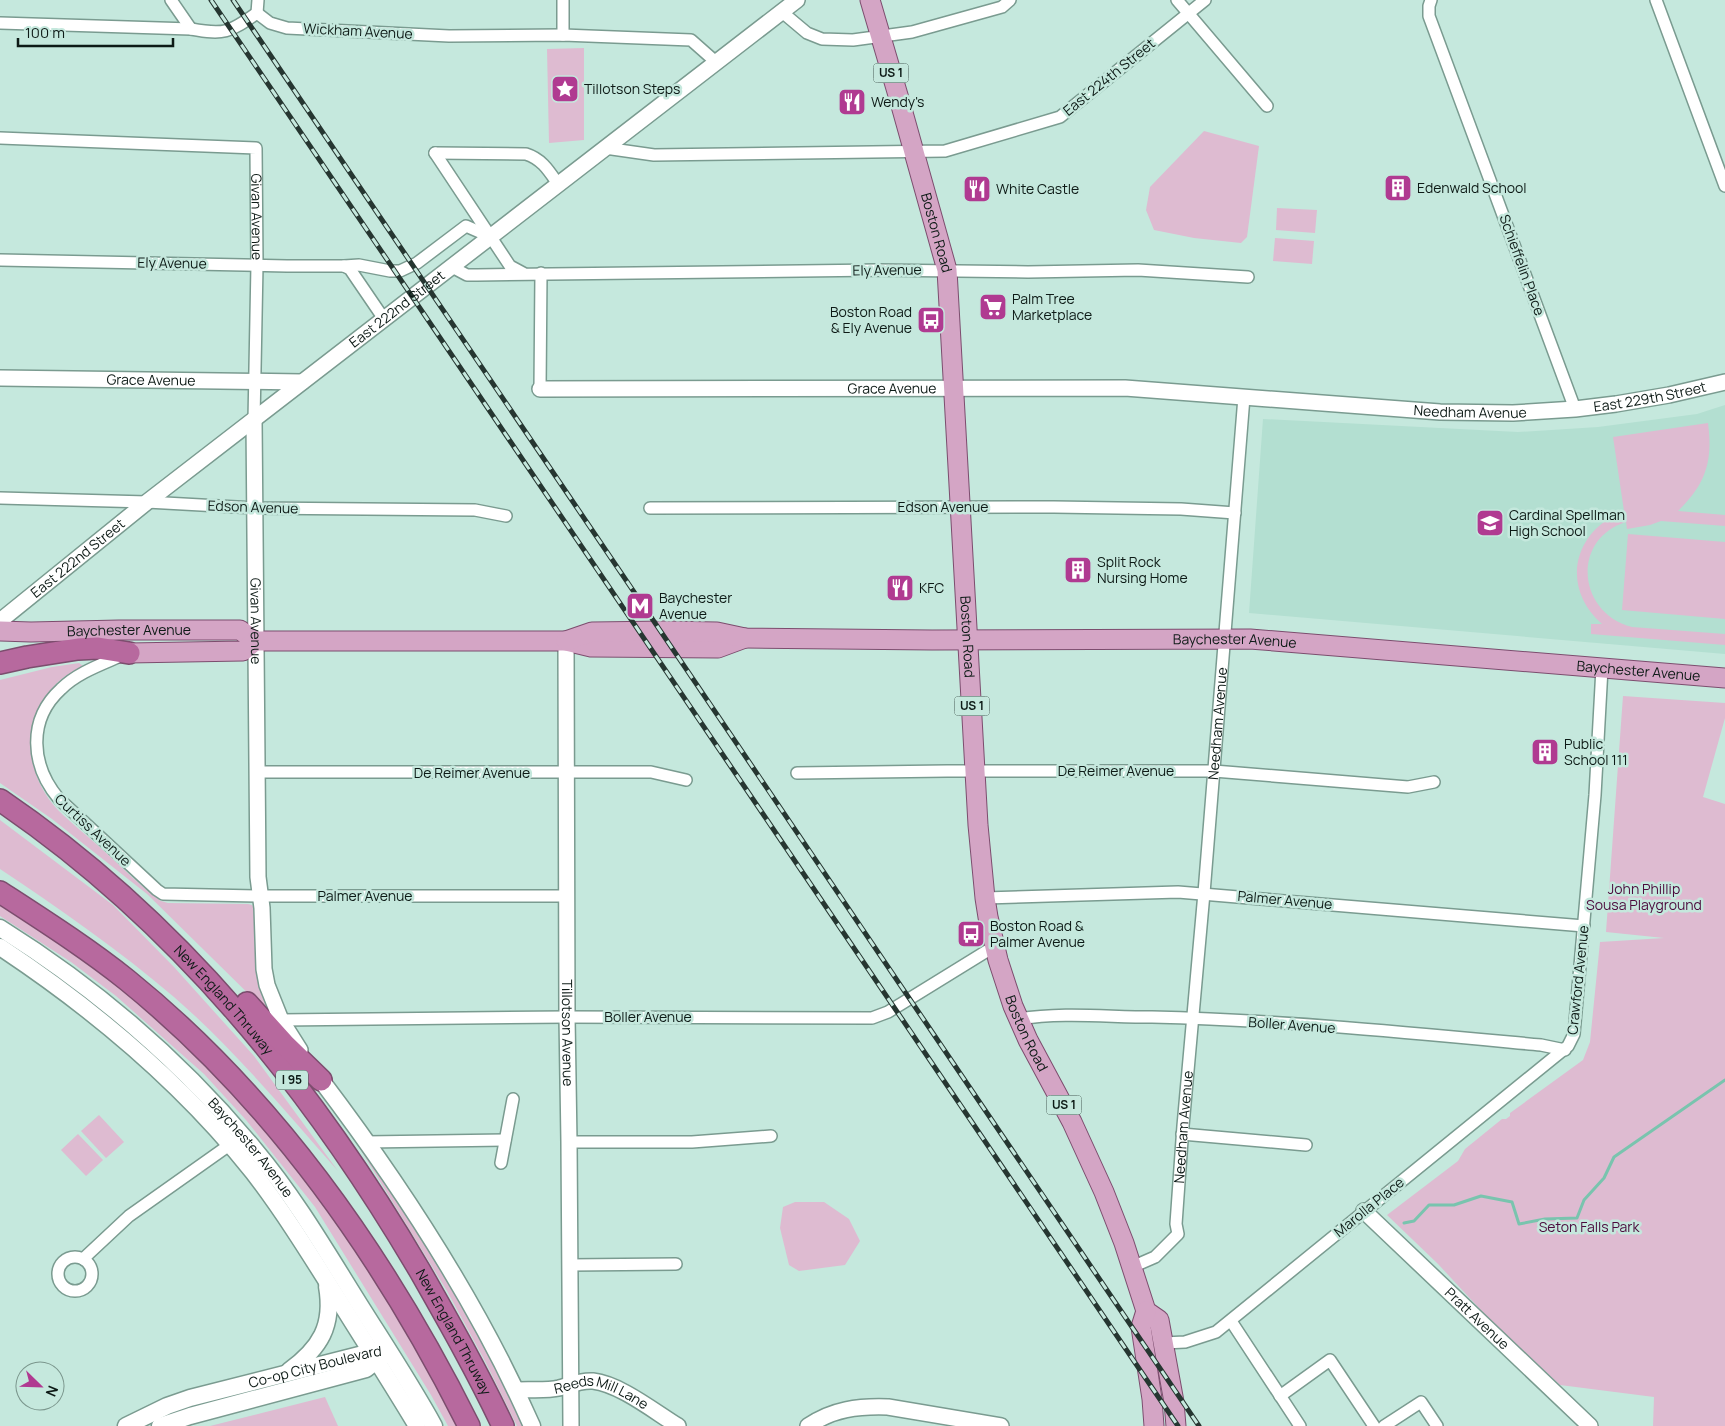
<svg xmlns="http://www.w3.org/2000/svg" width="1725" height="1426" font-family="Manrope,sans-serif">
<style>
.built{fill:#b3dfd1}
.green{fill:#debbd1}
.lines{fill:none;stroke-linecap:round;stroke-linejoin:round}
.stream{stroke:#79c4ae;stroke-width:3}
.minor-casing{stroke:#7a9b90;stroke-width:14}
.tertiary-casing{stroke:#7a9b90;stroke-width:18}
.secondary-casing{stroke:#7a9b90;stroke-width:19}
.primary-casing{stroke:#7c4d6e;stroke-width:21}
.motorway-casing{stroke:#7c4d6e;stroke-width:24}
.minor{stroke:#fff;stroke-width:11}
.tertiary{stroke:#fff;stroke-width:15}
.secondary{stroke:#fff;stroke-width:16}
.primary{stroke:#d4a5c5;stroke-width:19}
.motorway{stroke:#b7699e;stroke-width:21}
.rail-casing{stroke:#263631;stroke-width:5}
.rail{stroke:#c5e8dd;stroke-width:3;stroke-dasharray:9;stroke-linecap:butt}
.labels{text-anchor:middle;stroke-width:5;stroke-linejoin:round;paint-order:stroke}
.shield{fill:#c5e8dd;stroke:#445852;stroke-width:1}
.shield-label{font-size:12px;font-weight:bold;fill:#0d1a16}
.street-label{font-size:14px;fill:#0d1a16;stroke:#c5e8dd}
.poi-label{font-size:14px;fill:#0d1a16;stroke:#c5e8dd;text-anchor:start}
.park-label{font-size:14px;fill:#4c0b3d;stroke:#c5e8dd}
</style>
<rect width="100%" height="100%" fill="#c5e8dd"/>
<polygon class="built" points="1725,405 1725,654 1249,613 1263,419 1518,432 1598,427 1697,414"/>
<g class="green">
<polygon points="584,48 584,140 549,143 547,49"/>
<polygon points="1204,131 1259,146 1247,237 1241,243 1194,238 1154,230 1146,210 1150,187"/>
<polygon points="1277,208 1317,210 1315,233 1276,230"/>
<polygon points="1275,238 1314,241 1312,264 1273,261"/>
<path d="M1708 423C1713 461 1706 484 1678 511L1725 515V526L1661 521 1650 525 1627 529 1626 522C1571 539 1577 613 1632 627L1725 634V645L1591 634V624H1602C1560 587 1573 531 1624 511L1613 437Z"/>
<polygon points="1628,534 1725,542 1725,619 1622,610"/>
<path d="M79 663 83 666C75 671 64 676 57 683 22 720 23 773 58 810 72 824 89 837 104 851 122 867 140 886 161 901L168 903 248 904 252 905 255 910C256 948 256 980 270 1015L147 894 52 819 0 783V680L52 667Z"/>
<polygon points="1623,696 1725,703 1725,718 1703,797 1725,804 1725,1426 1653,1426 1654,1397 1560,1385 1492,1322 1438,1264 1387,1215 1458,1161 1465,1149 1502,1119 1506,1119 1510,1116 1510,1113 1583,1060 1590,1042 1600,942 1664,938 1606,932"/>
<path d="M0 820 113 905 174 967 254 1056 338 1171C285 1111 234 1049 174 997 119 950 60 909 0 869Z"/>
<path d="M0 905C83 955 161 1015 228 1086 262 1123 292 1163 322 1204 373 1274 419 1348 458 1426H448L431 1395 315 1207 246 1120 204 1074 116 996 71 962 0 916Z"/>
<polygon points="99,1115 124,1142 106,1158 81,1131"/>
<path d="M343 1121C414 1216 474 1320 526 1426H517L486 1363 447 1291Z"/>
<polygon points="78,1134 103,1160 86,1176 61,1150"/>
<polygon points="795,1202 824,1202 849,1219 860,1241 845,1265 799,1271 789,1265 780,1228 783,1207"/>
<polygon points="325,1397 338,1426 210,1426"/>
</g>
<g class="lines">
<polyline class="stream" points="1404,1223 1414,1221 1429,1205 1454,1205 1481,1196 1512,1202 1519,1224 1545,1219 1577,1218 1584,1200 1604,1178 1614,1157 1725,1080"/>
<defs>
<g id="minor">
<polyline points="171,0 191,29"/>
<polyline points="1177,0 1267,106"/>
<polyline points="1431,0 1429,6 1429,16 1575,409"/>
<polyline points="1656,0 1725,186"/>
<polyline points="782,12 807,33 822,39 853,40 912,32 1002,7 1010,0"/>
<polyline points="257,13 270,23 287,28 449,36 563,35 691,40 717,63"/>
<polyline points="257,13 258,0"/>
<path d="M0 23 191 29C224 35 229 33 257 13"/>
<polyline points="563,35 563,0"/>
<path id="s1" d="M0 138 256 148 257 265 254 420"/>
<polyline points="605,148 654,155 945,151 1060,117 1205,0"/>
<polyline points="435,153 510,266 523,273"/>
<path d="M435 153 526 154C542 159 549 171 558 184"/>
<polyline points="0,260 287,266 344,266 359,265 390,271 400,271 417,263 466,226 491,237"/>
<polyline points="344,266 350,269 354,275 384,319"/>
<polyline points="452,267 467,275 477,275 878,270 1028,272 1138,270 1248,277"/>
<polyline points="540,389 541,273"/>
<polyline points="0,498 147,502 255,508 475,510 506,516"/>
<polyline points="650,508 1054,507 1181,509 1235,513"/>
<path d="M125 654C103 664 78 672 61 689 27 720 31 766 59 799L157 890 163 894 260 896H566"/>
<polyline points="257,772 651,772 686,780"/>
<polyline points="797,773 947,771 1214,771 1408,787 1434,782"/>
<polyline points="985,898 1178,892 1584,926"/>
<path d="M1019 1019C1063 1012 1107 1017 1152 1017 1282 1020 1412 1033 1541 1045L1565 1050"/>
<polyline points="281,1020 567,1017 872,1018 888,1012 995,946"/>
<polyline points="1182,1134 1306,1145"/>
<polyline points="367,1142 505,1140"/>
<polyline points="569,1142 692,1142 771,1136"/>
<polyline points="501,1163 513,1099"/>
<circle cx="75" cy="1274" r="17"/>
<polyline points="83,1259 129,1216 235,1141"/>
<polyline points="570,1265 676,1264"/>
<path id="s2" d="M1132 1267 1155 1257 1178 1234 1176 1224 1183 1126 1204 893 1244 397"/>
<polyline points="1231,1321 1300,1426"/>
<polyline points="1164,1343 1185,1342 1216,1332 1568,1046 1574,1034 1595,795 1602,668"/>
<polyline points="1280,1396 1330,1360 1374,1426"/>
<polyline points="1384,1426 1421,1402 1437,1426"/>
</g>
<g id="tertiary">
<path id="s3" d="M0 378 302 382"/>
<path id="s4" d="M540 389 1125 388 1440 412 1513 413 1575 409 1616 404 1669 395 1725 382"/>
<path id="s5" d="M254 420 258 877 262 908 264 969 267 985 281 1020 300 1050"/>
<path id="s6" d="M0 621 147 502 797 0"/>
<path id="s7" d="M566 641 567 1017 569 1142 571 1426"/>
<path id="s8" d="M1364 1211 1590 1426"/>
<path id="s9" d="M516 1390C530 1389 546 1391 559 1388 570 1385 581 1380 593 1381 620 1384 655 1412 678 1426"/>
<path d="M808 1426C833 1409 858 1406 888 1407L1001 1426"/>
</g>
<g id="secondary">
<path id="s10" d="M0 928C96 988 183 1063 255 1150 297 1200 329 1256 363 1310 387 1348 412 1386 434 1426"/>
<path d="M0 947C95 1010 182 1083 253 1172 286 1215 314 1261 343 1307 368 1347 393 1386 417 1426"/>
<path d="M321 1080C402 1187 478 1303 532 1426"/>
<path d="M289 1371C320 1348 334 1326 327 1286"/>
<path id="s11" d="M126 1426 167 1406 190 1398 371 1352 381 1351"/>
<polyline points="160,1426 190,1416 366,1369 385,1354"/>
</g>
<g id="primary">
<path id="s12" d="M870 0 900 102 947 270 978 825 985 898 988 917 998 960 1013 1006 1028 1040 1072 1122 1104 1192 1124 1243 1146 1311 1159 1320 1174 1402 1176 1426"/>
<path id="s13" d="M0 631 31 632 119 630H240L255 641H566L591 647 718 648 745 638"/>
<path id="s14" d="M566 641 592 632 666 631 717 632 745 638 932 640 1250 639 1725 678"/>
<polyline points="129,653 243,651 255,641"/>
<polyline points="1146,1311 1141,1327 1152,1399 1154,1426"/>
</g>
<g id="motorway">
<polyline points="0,663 27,657 78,649 98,648 129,653"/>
<path id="s15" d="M0 800C178 921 312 1087 420 1271 449 1322 478 1373 503 1426"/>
<path d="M0 892C43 920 87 948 127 980 274 1099 385 1258 469 1426"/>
<polyline points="247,1003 285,1045 321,1080"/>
</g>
</defs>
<use href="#minor" class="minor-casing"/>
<use href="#tertiary" class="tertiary-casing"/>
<use href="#secondary" class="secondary-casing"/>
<use href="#primary" class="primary-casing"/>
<use href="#motorway" class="motorway-casing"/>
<use href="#minor" class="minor"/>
<use href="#tertiary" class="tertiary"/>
<use href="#secondary" class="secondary"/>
<use href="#primary" class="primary"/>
<use href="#motorway" class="motorway"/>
<defs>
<g id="rail">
<polyline points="211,0 1178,1426"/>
<polyline points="233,0 1199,1426"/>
</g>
</defs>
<use href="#rail" class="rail-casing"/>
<use href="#rail" class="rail"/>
</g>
<defs>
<symbol id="sight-square" viewBox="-11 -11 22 22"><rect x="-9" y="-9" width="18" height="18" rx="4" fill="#b03a91" stroke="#c5e8dd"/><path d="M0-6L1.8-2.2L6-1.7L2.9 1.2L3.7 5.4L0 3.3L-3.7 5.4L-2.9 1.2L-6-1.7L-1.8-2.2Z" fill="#fff"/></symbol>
<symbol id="restaurant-square" viewBox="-11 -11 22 22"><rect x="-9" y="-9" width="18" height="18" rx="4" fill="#b03a91" stroke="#c5e8dd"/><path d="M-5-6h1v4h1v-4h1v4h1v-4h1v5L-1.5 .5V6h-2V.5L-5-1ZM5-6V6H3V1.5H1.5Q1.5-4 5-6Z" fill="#fff"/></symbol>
<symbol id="building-square" viewBox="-11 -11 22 22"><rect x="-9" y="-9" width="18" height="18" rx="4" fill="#b03a91" stroke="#c5e8dd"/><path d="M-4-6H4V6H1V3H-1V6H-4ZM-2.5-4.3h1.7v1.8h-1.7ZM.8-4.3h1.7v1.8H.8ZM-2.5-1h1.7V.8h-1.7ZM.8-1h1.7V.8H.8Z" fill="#fff"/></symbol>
<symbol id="supermarket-square" viewBox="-11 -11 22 22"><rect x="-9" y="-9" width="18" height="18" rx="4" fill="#b03a91" stroke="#c5e8dd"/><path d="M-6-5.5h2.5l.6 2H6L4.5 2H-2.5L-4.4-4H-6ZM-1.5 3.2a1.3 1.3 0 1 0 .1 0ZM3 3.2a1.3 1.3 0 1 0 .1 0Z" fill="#fff"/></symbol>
<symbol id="bus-square" viewBox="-11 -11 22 22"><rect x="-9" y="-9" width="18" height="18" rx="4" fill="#b03a91" stroke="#c5e8dd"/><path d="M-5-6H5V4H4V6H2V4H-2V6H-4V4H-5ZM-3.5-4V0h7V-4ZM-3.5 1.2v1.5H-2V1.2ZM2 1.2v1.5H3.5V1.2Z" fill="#fff"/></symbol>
<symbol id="school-square" viewBox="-11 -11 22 22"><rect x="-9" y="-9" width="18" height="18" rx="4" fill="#b03a91" stroke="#c5e8dd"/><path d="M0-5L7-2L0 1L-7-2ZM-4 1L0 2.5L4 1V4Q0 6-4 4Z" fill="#fff"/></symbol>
<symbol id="metro-square" viewBox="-11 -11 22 22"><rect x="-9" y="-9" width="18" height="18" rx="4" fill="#b03a91" stroke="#c5e8dd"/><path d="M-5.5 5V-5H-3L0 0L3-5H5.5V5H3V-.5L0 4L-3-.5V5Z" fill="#fff"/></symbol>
</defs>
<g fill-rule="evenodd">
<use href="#sight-square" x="549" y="73" width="32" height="32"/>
<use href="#restaurant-square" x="836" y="86" width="32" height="32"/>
<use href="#building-square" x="1382" y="172" width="32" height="32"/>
<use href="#restaurant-square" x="961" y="173" width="32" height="32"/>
<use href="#supermarket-square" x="977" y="291" width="32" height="32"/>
<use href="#bus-square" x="915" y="304" width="32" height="32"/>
<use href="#school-square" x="1474" y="507" width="32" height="32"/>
<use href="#building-square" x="1062" y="554" width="32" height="32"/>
<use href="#restaurant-square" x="884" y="572" width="32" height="32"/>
<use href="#metro-square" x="624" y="590" width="32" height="32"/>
<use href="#building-square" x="1529" y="736" width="32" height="32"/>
<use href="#bus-square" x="955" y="918" width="32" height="32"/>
</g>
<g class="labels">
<g class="shield">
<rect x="873.5" y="63.5" width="35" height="19" rx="4"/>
<rect x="954.5" y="696.5" width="35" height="19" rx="4"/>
<rect x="276" y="1070.5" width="32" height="19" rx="4"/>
<rect x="1046.5" y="1095.5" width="35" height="19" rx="4"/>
</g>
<g class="shield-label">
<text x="891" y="77">US 1</text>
<text x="972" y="710">US 1</text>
<text x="292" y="1084">I 95</text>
<text x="1064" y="1109">US 1</text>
</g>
<g class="street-label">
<text transform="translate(358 31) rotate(3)" y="5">Wickham Avenue</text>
<text transform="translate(1109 77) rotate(-39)" y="5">East 224th Street</text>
<text dy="5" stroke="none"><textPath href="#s1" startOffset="325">Givan Avenue</textPath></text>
<text dy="5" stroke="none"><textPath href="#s12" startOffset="242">Boston Road</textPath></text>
<text transform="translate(172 263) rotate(1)" y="5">Ely Avenue</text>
<text transform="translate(1522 265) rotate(70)" y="5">Schieffelin Place</text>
<text transform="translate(887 270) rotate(-1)" y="5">Ely Avenue</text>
<text dy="5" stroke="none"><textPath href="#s6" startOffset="505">East 222nd Street</textPath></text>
<text dy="5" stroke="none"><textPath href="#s3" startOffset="151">Grace Avenue</textPath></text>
<text dy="5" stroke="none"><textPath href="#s4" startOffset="352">Grace Avenue</textPath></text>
<text dy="5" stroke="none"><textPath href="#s4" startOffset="1112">East 229th Street</textPath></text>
<text dy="5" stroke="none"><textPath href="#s4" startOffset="931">Needham Avenue</textPath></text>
<text transform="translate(253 507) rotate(2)" y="5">Edson Avenue</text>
<text x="943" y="512">Edson Avenue</text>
<text dy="5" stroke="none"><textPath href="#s6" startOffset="100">East 222nd Street</textPath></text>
<text dy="5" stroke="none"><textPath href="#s5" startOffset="201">Givan Avenue</textPath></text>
<text dy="5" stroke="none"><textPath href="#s13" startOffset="129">Baychester Avenue</textPath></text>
<text dy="5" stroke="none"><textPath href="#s12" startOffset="648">Boston Road</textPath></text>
<text dy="5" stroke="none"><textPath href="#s14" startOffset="671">Baychester Avenue</textPath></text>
<text dy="5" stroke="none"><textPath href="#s14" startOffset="1076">Baychester Avenue</textPath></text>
<text dy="5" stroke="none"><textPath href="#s2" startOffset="570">Needham Avenue</textPath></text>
<text x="1116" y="776">De Reimer Avenue</text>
<text x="472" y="778">De Reimer Avenue</text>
<text transform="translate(93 830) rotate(43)" y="5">Curtiss Avenue</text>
<text x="365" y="901">Palmer Avenue</text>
<text transform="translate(1285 900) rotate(5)" y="5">Palmer Avenue</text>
<text transform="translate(1578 980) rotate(-84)" y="5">Crawford Avenue</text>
<text dy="5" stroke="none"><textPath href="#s15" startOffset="301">New England Thruway</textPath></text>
<text x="648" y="1022">Boller Avenue</text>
<text transform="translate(1292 1025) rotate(4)" y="5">Boller Avenue</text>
<text dy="5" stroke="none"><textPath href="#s7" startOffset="392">Tillotson Avenue</textPath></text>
<text dy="5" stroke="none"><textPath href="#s12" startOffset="1052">Boston Road</textPath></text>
<text dy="5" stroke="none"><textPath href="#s2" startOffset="165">Needham Avenue</textPath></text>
<text dy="5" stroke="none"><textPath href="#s10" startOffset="335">Baychester Avenue</textPath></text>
<text transform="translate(1369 1207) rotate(-39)" y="5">Marolla Place</text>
<text dy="5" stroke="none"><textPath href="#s8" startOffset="156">Pratt Avenue</textPath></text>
<text dy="5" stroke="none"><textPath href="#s15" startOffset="706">New England Thruway</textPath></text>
<text dy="5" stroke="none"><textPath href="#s11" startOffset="199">Co-op City Boulevard</textPath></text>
<text dy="5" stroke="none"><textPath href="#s9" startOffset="88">Reeds Mill Lane</textPath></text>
</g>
<g class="poi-label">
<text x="584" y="94">Tillotson Steps</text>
<text x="871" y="107">Wendy's</text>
<text x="1417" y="193">Edenwald School</text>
<text x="996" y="194">White Castle</text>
<text x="1012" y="304">Palm Tree<tspan x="1012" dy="16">Marketplace</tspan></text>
<text x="912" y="317" text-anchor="end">Boston Road<tspan x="912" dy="16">&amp; Ely Avenue</tspan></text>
<text x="1509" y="520">Cardinal Spellman<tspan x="1509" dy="16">High School</tspan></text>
<text x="1097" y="567">Split Rock<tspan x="1097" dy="16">Nursing Home</tspan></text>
<text x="919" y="593">KFC</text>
<text x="659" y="603">Baychester<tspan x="659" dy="16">Avenue</tspan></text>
<text x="1564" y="749">Public<tspan x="1564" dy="16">School 111</tspan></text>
<text x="990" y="931">Boston Road &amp;<tspan x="990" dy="16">Palmer Avenue</tspan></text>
</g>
<g class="park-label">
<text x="1644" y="894">John Phillip<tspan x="1644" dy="16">Sousa Playground</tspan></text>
<text x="1589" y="1232">Seton Falls Park</text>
</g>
</g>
<g transform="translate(40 1386) rotate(113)"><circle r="24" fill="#c5e8dd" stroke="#7b968d"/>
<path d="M0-4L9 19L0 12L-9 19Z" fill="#b03a91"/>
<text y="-8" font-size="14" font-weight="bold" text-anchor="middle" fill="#0d1a16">N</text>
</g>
<path d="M18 38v8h155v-8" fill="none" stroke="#0d1a16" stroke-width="2.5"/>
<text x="25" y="38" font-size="15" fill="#0d1a16" stroke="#c5e8dd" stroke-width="4" paint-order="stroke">100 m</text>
</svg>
